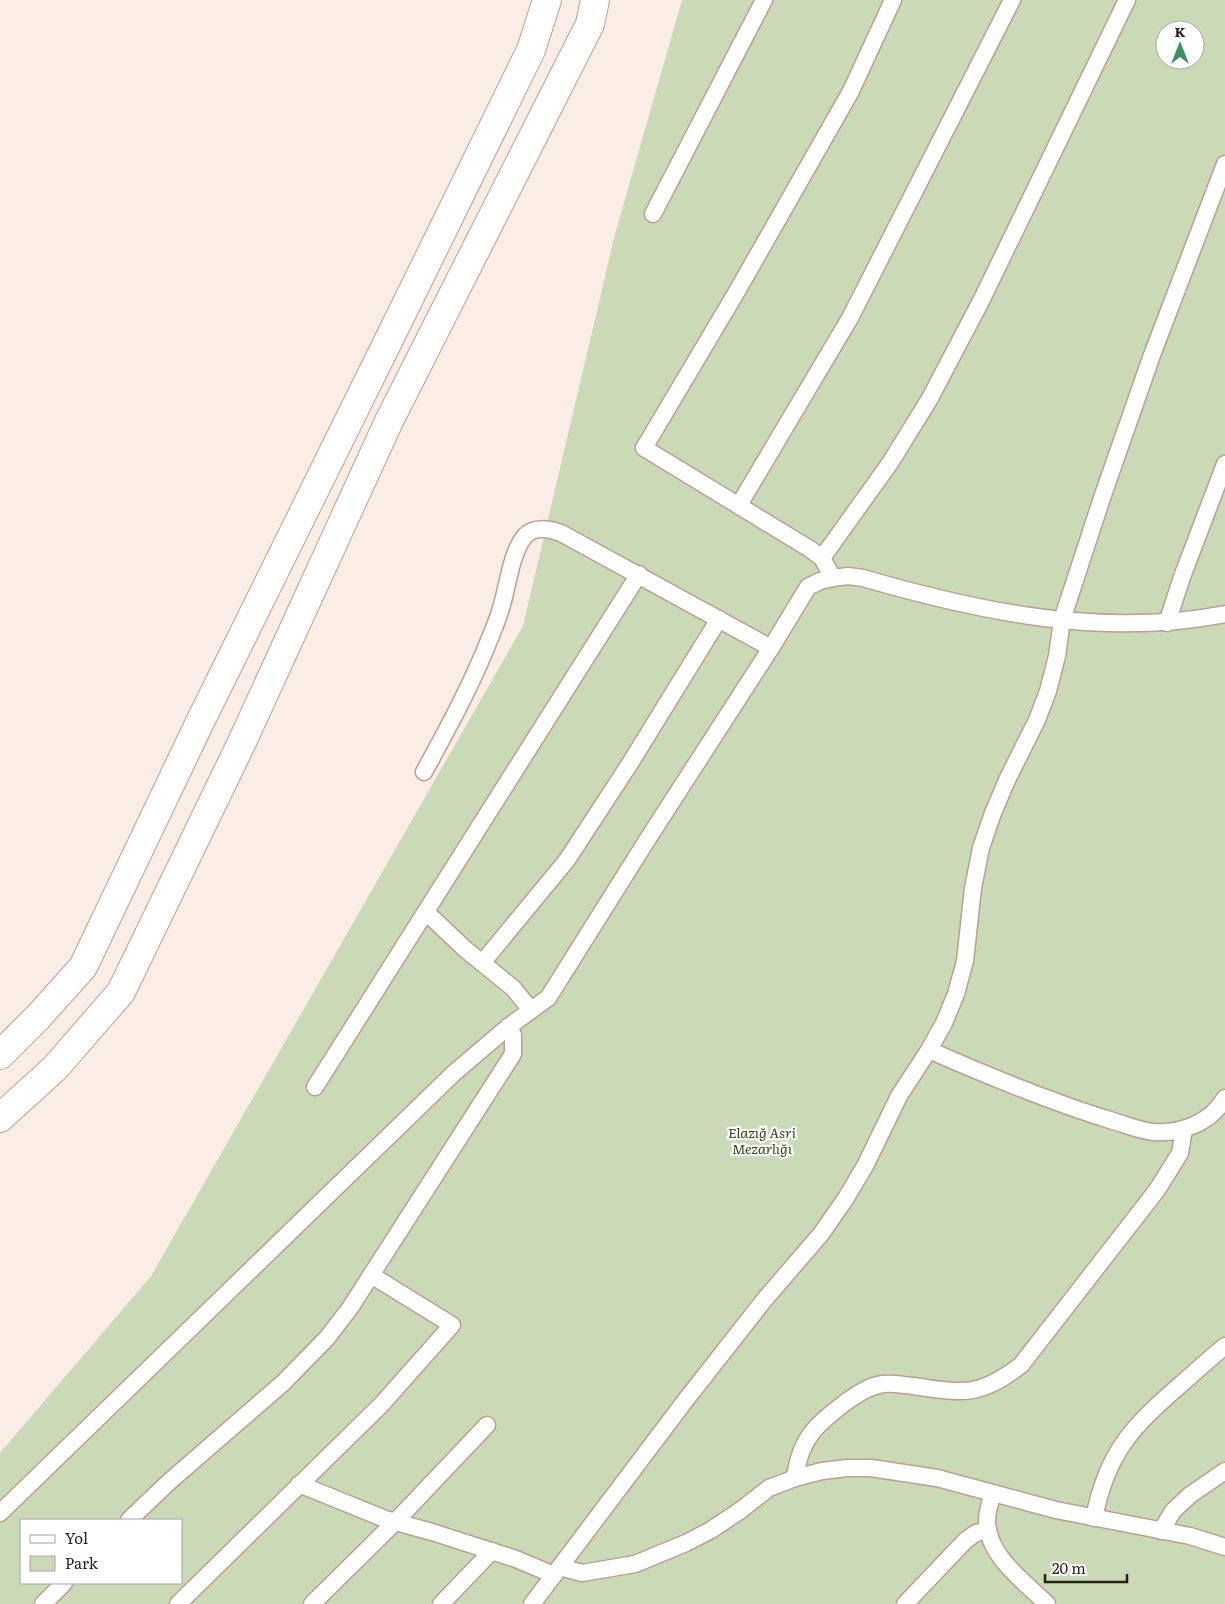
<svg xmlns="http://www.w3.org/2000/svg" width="1225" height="1604" font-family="Literata,serif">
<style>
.green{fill:#cadab7;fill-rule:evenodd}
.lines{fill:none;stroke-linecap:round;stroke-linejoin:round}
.service-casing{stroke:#bd9e90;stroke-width:19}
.tertiary-casing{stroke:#bd9e90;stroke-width:30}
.service{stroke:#fff;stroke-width:16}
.tertiary{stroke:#fff;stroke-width:28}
.labels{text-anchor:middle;stroke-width:4.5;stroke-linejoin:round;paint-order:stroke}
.park-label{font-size:14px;font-style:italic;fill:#324610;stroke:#fff}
</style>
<rect width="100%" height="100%" fill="#faede6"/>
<path class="green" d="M682 0H1225V1604H0V1453L151 1276 523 626 615 234ZM1165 30H1195V60H1165ZM21 1520H181V1583H21Z"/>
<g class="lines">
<defs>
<g id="service">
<polyline points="653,214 764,0"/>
<polyline points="739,505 850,318 1012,0"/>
<polyline points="822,558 890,463 929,400 981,301 1127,0"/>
<polyline points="833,578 822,558 810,549 644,448 736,293 851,91 893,0"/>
<polyline points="1167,623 1182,577 1225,464"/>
<path d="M424 772C448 728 472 684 490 638 495 626 500 614 503 601 508 583 512 551 525 536 534 526 550 529 561 533L771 648"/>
<polyline points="426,912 465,949 513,988 531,1010"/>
<polyline points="482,963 567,860 629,765 719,619"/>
<path d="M929 1050C988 1076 1048 1101 1110 1120 1124 1124 1140 1131 1154 1132 1182 1134 1211 1122 1225 1098"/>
<polyline points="315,1087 639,574"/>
<path d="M795 1478C800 1438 816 1425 846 1402 858 1394 868 1386 883 1384 893 1383 903 1385 913 1386 929 1388 947 1392 963 1391 984 1391 1004 1378 1021 1365L1157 1190 1180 1153 1184 1129"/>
<polyline points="299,1484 385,1519 432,1532 516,1559 554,1575"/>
<path d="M993 1493C990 1502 987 1511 987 1520 987 1556 1024 1581 1047 1604"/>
<path d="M0 1513 454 1073 508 1027 548 998 649 837 771 648 808 587 820 581 833 578 848 576 863 578C980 612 1104 638 1225 614"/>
<path d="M1094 1518C1107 1453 1131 1428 1179 1386 1194 1373 1209 1359 1225 1346"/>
<polyline points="129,1520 170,1481 283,1383 327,1338 350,1308 513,1054 513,1035 508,1027"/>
<polyline points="1161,1531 1173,1511 1190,1495 1225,1471"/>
<polyline points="560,1567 582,1573 635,1564 686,1543 711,1530 741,1510 769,1488 795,1478 822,1471 847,1468 871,1468 937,1478 1056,1510 1190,1536 1225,1547"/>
<polyline points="43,1604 64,1583"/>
<polyline points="178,1604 381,1405 452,1325 371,1275"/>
<polyline points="312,1604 395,1522 487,1425"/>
<polyline points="441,1604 492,1551"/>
<polyline points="532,1604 685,1401 765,1299 821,1234 846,1198 865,1166 899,1096 929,1050 944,1023 956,994 965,961 973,888 981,848 993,813 1007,780 1037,720 1048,691 1057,656 1062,620 1103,495 1152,355 1225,164"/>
<polyline points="905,1604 966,1540 976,1533 988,1530"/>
</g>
<g id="tertiary">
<polyline points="0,1055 38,1017 83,967 200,722 402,313 531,50 547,0"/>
<polyline points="0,1118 55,1068 121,992 242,742 389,421 590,24 595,0"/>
</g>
</defs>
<use href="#service" class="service-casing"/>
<use href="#tertiary" class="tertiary-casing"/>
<use href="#service" class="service"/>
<use href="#tertiary" class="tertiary"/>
</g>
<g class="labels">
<g class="park-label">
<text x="762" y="1138">Elazığ Asri<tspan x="762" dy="16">Mezarlığı</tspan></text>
</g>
</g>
<rect x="20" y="1519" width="162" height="65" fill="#ffffff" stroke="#a9a5a2"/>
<rect x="30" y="1535" width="25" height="8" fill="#ffffff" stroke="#a9a5a2"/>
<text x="65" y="1544" font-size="15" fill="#291d17">Yol</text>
<rect x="30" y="1556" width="25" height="15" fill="#cadab7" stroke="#a9a5a2"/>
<text x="65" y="1569" font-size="15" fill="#291d17">Park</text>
<g transform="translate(1180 45)"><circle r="24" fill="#ffffff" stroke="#a9a5a2"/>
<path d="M0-4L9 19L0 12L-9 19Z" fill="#3c9265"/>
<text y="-8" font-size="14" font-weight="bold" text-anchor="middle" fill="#291d17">K</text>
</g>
<path d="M1045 1574v8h82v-8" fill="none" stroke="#291d17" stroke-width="2.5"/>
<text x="1052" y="1574" font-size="15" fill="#291d17" stroke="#ffffff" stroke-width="4" paint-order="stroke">20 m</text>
</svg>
